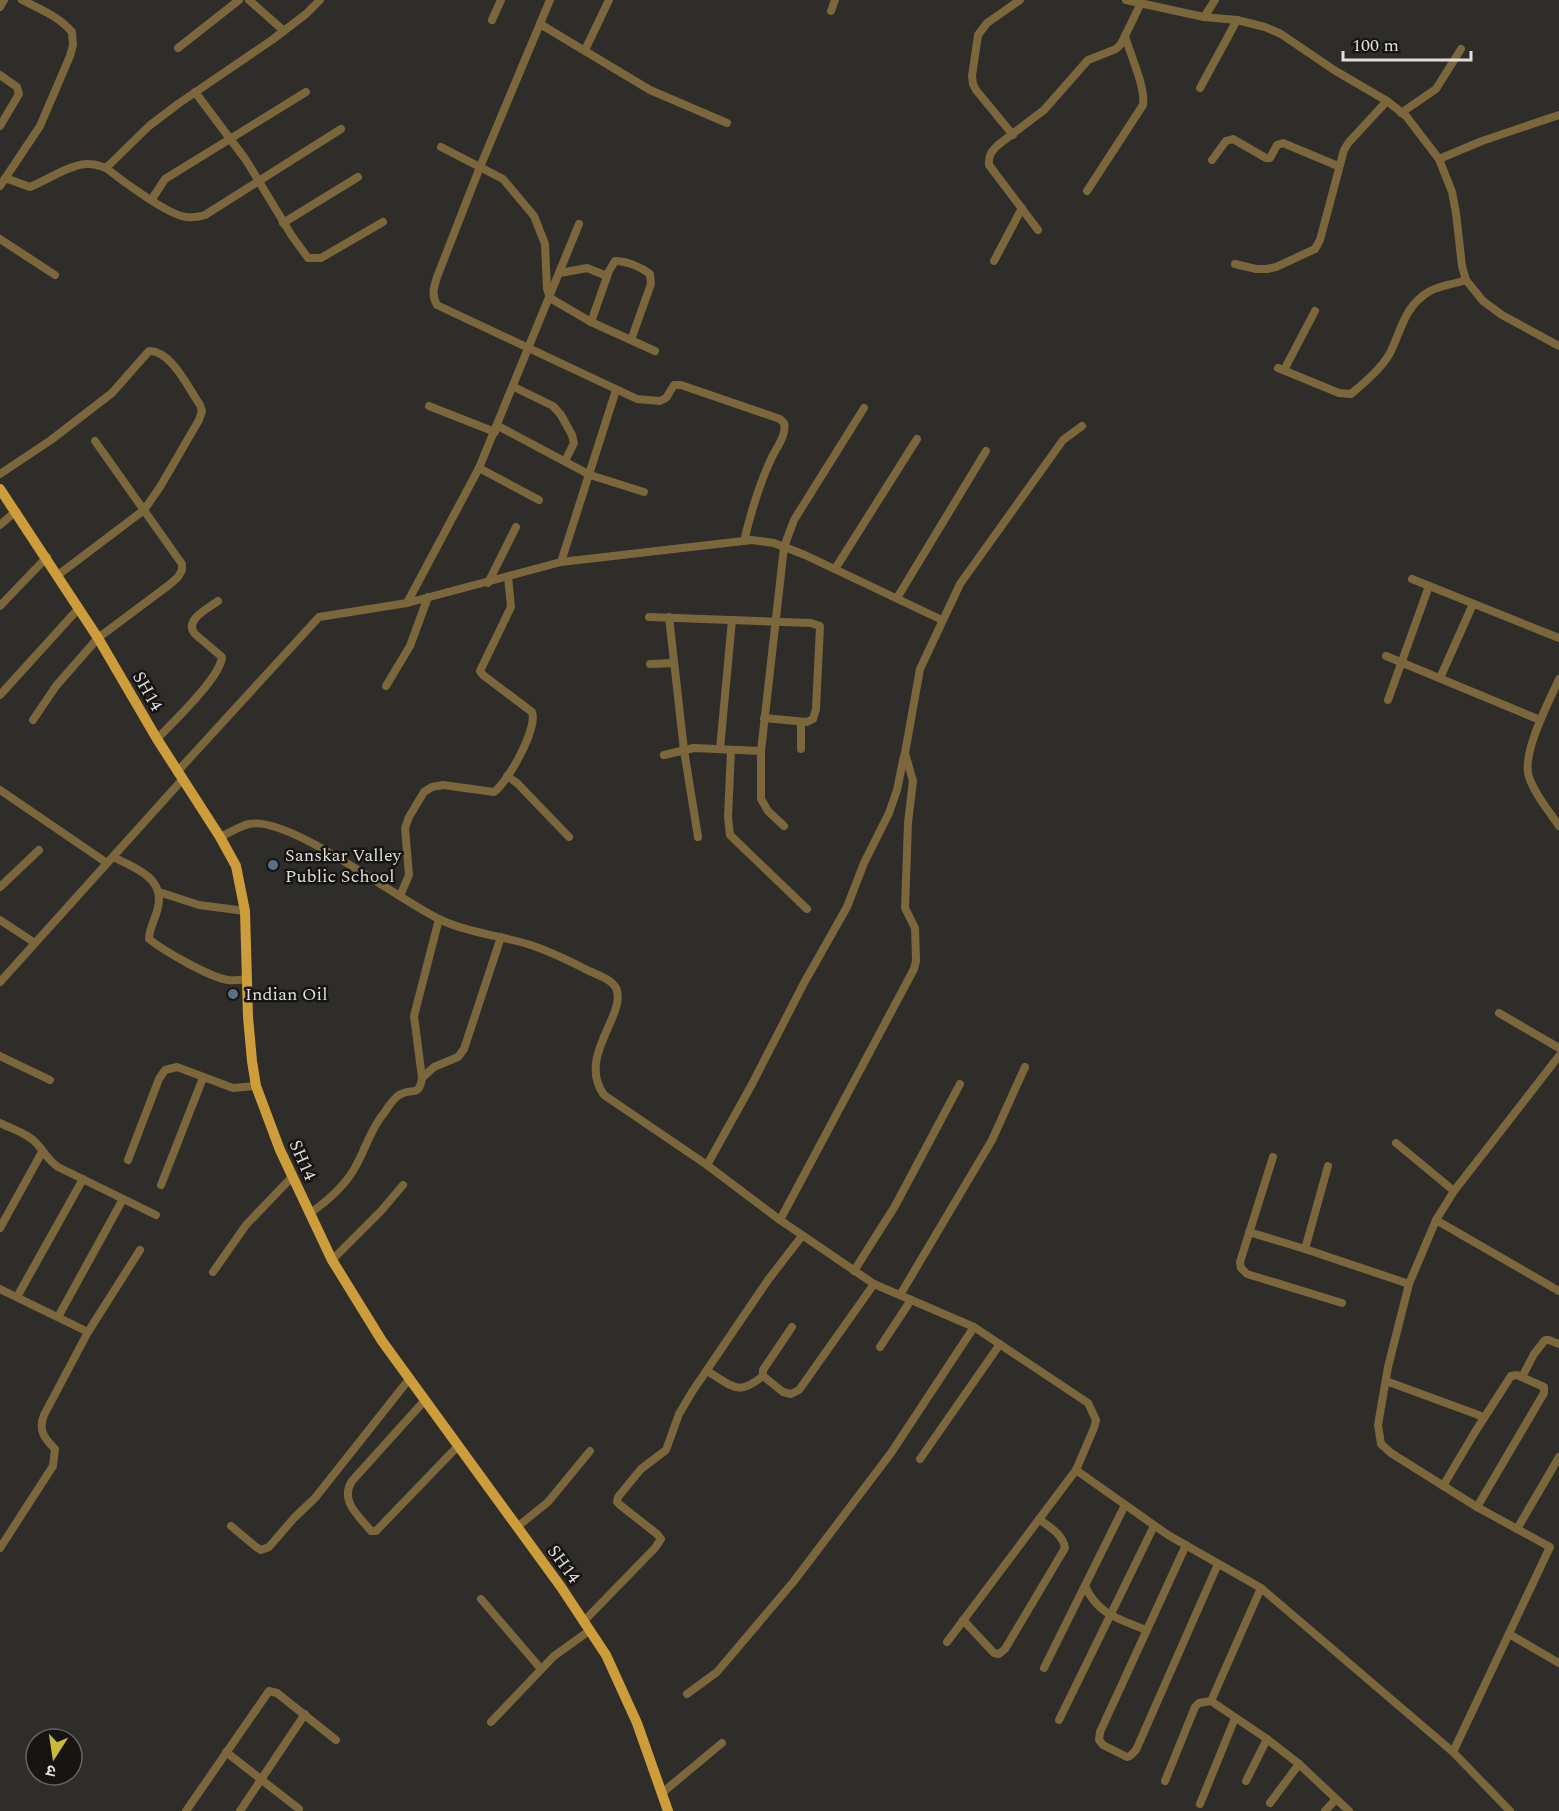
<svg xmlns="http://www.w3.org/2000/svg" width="1559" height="1811" font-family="Spectral,'Noto Sans Devanagari',serif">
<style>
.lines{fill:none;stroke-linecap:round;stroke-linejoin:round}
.minor{stroke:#7c663b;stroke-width:8}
.major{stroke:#cc9d3a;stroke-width:10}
.service-dot{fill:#5c6f8a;stroke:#161513;stroke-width:2}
.labels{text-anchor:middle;stroke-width:5;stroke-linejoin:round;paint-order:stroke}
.street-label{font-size:18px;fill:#dfdedb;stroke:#161513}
.poi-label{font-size:18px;fill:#dfdedb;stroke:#161513;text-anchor:start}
</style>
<rect width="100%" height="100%" fill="#2e2d29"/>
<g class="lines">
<g class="minor">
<polyline points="249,0 284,31"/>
<path d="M550 0 480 167 437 277C434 287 431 295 437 305L637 399 660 401 666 398 674 385H681L780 419 784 423C787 434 777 447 772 457 759 484 751 512 744 541"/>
<polyline points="1126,0 1204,17 1237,20 1265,27 1281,34 1334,70 1387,101 1406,116 1439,159 1452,192 1456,213 1462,266 1466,280 1483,301 1502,315 1559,346"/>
<polyline points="0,7 4,0"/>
<polyline points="831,11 835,0"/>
<polyline points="1204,17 1215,0"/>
<polyline points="492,20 501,0"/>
<polyline points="540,24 650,90 727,123"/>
<polyline points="178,48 239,0"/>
<polyline points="585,50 609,0"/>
<polyline points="0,75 17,87 19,94 0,126"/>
<polyline points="1200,88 1237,20"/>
<polyline points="195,92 246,160 292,236 308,258 321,258 383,222"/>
<polyline points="1401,113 1436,89 1461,49"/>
<polyline points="1013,135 976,90 973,84 972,76 978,35 987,23 1020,0"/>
<polyline points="441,147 503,179 534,216 545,244 547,289 550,298 591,322 655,351"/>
<polyline points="1439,159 1482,141 1559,115"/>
<polyline points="1212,160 1226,141 1233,139 1266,158 1270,158 1277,145 1283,143 1338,166"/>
<polyline points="106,168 149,126 178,104 272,40 306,14 320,0"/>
<path d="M5 178 30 187C45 181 73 163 88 164 94 164 101 166 106 168 121 180 168 215 186 217 193 218 199 217 205 215L341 129"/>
<path d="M0 186 40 126 70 56 73 45 72 32C58 16 40 9 22 0"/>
<path d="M1087 191 1143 105C1146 88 1130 54 1125 36"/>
<polyline points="152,199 165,179 306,92"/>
<polyline points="283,223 358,177"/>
<path d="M1038 230 989 165C988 155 992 151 998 145L1044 110 1088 60 1116 49 1121 44 1141 3"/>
<polyline points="0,239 55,275"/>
<polyline points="994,261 1022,208"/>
<polyline points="1235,264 1256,269 1267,269 1276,267 1315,249 1320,240 1344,150 1349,142 1387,101"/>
<polyline points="560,273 587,268 607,276"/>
<path d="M591 322 609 271 615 261C627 261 641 267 650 274L651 284 631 340"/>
<path d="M1278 368 1339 393 1351 394C1365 382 1381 369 1390 353 1402 329 1404 306 1430 291 1441 285 1455 284 1466 280"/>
<polyline points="1284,370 1315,311"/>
<polyline points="514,387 553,406 561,415 572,435 574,443 565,461"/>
<polyline points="429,406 495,432"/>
<polyline points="498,426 590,475 644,492"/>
<polyline points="479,468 539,500"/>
<path d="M0 474 51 440 112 393 149 351C171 350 189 389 200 405L202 411 199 420 160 487 144 510 58 575"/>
<polyline points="0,525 16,511"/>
<polyline points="561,562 616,390"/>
<polyline points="835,569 917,439"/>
<polyline points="1412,579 1559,638"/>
<polyline points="488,583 516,527"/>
<polyline points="897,598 986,451"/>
<polyline points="407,603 479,468 579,224"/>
<polyline points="0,606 47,557"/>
<polyline points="649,617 811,623 820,626 816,709 813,719 807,722 764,718"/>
<polyline points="669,617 684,750 698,837"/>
<polyline points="1386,656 1540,720"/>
<polyline points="650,664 674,663"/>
<polyline points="1440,678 1473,604"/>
<path d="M1559 679C1549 702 1521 754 1529 777 1535 795 1549 811 1559 826"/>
<polyline points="386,686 410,646 428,597"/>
<polyline points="0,695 79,608"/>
<polyline points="1388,700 1429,586"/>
<polyline points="33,720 56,686 98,638 169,585 178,577 182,570 182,564 95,441"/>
<path d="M157 739C173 722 220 678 222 657L195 634C183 620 209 608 218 601"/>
<polyline points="720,749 732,620"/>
<polyline points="801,749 801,722"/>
<polyline points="731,750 728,817 730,835 807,909"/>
<polyline points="664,755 694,748 761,751"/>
<polyline points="177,772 319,617 407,603 561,562 752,540 774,543 805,555 942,620"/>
<polyline points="507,776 517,783 569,837"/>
<polyline points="0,790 107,863"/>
<polyline points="784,826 768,811 761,799 761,751 784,547 794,520 864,408"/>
<path d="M220 837C229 833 240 826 249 824 290 815 400 902 443 921 470 933 502 936 531 945 551 952 570 961 589 971 598 975 611 979 616 988 628 1014 576 1056 604 1095L707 1165 780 1220 874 1284 974 1327 1088 1403 1096 1420 1094 1428 1076 1470 1168 1535 1261 1588 1453 1752 1510 1811"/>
<path d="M113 857C134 867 165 878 158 907 156 918 149 928 149 939 164 951 209 977 228 980 234 981 240 980 246 979"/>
<polyline points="0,887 39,850"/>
<polyline points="159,892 199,905 245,911"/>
<path d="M400 896 409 875 405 828 409 817 424 792 432 787 443 785 494 792C508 782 538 728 532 712L483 675 480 671 511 607 508 577"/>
<polyline points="0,920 35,943"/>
<polyline points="0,982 182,780"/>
<polyline points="1499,1013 1559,1048"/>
<polyline points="0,1056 50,1080"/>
<polyline points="422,1078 434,1067 458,1057 464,1049 501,937"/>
<path d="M0 1123C12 1129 29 1134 38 1145 45 1153 48 1160 58 1167L156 1215"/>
<polyline points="1396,1143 1454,1191"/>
<polyline points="1273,1157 1240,1262 1241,1268 1247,1274 1342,1303"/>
<polyline points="128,1160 159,1079 165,1070 177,1067 233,1088 256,1086"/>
<polyline points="707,1165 751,1086 804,983 847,907 864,863 889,813 897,790 904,756"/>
<polyline points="161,1185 203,1078"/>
<path d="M309 1214C326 1202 342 1189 353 1171 365 1152 369 1131 384 1113 388 1107 393 1099 399 1095 412 1087 419 1098 422 1078L414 1016 439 919"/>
<polyline points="780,1220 914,969 916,961 915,928 905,908 908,823 913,781 905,753 920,669 960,584 1058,447 1063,440 1082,426"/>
<polyline points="1436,1220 1559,1291"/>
<polyline points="0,1228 42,1152"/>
<polyline points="1249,1232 1305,1249 1409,1284"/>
<polyline points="1305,1249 1328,1166"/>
<polyline points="332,1260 381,1211 403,1185"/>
<polyline points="854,1271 895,1206 960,1084"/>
<polyline points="213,1272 246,1225 292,1177"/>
<polyline points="0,1289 88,1332"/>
<polyline points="900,1295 992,1140 1025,1067"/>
<polyline points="17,1297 83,1179"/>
<polyline points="58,1317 123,1199"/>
<polyline points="792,1327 763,1370 763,1376 783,1392 791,1394 799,1390 874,1284"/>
<polyline points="880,1347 911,1300"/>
<path d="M707 1371C733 1386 737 1397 763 1376"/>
<polyline points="1522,1377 1534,1354 1545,1340 1549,1340 1559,1344"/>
<polyline points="1386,1381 1484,1417"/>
<path d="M425 1400 352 1481C339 1501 359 1516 371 1531H376L458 1446"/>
<polyline points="920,1459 1000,1344"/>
<polyline points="1443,1486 1475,1432 1511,1376 1517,1375 1544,1387 1544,1393 1477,1507"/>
<polyline points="231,1526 256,1547 261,1550 269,1547 294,1518 315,1498 410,1378"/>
<polyline points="517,1527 548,1502 590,1451"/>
<polyline points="1517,1529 1559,1457"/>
<polyline points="1186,1545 1100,1732 1099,1740 1103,1745 1127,1757 1130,1756 1136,1750 1218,1564"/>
<path d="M0 1548 53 1466 55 1449C44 1438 38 1430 44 1415L88 1332 140 1250"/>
<path d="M1085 1586C1098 1615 1120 1619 1146 1630"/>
<polyline points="1261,1588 1211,1701 1267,1739 1299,1764 1349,1811"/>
<polyline points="481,1599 541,1669"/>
<path d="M963 1620 994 1653 999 1654 1005 1649 1065 1548C1062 1533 1050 1528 1039 1519"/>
<polyline points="583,1622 655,1548 661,1539 657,1534 620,1505 617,1502 618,1497 641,1469 666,1450 679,1414 692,1392 768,1280 802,1236"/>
<polyline points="1509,1634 1559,1663"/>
<polyline points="947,1642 1076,1470"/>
<polyline points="1044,1668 1125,1505"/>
<polyline points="687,1694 717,1672 794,1581 891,1453 974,1327"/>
<polyline points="1059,1720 1154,1526"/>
<polyline points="491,1722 554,1656 589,1631"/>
<polyline points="226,1752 299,1809"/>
<polyline points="1453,1752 1550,1547 1477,1507 1391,1453 1381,1444 1378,1425 1388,1367 1409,1284 1436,1220 1454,1191 1559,1056"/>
<polyline points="1165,1781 1195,1707 1199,1703 1211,1701"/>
<polyline points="1246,1781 1267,1739"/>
<polyline points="662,1793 722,1743"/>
<polyline points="1270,1803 1299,1764"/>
<polyline points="1200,1804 1235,1718"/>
<polyline points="186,1811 269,1691 277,1693 336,1740"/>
<polyline points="240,1811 305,1714"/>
<polyline points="1325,1811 1336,1799"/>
</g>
<polyline class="major" points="0,489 98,638 157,739 220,837 236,866 245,911 248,1017 252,1061 256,1086 280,1150 332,1260 382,1341 561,1587 606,1655 637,1723 668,1811"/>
</g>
<g class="service-dot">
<circle cx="273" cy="865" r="6"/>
<circle cx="233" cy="994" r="6"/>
</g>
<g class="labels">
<g class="street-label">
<text transform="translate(148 691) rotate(60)" y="6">SH14</text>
<text transform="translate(303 1160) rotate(66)" y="6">SH14</text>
<text transform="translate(564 1564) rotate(54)" y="6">SH14</text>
</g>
<g class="poi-label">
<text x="285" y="861">Sanskar Valley<tspan x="285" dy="21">Public School</tspan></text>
<text x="245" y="1000">Indian Oil</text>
</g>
</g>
<g transform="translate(54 1757) rotate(192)"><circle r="28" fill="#161513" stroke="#666563" stroke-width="1.5"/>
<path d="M0-4.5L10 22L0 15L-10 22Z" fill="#c9ba3a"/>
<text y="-9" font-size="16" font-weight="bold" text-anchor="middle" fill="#dfdedb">उ</text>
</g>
<path d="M1343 51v9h128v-9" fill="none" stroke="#dfdedb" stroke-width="3"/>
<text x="1352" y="51" font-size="18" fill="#dfdedb" stroke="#161513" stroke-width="4.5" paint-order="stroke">100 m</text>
</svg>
